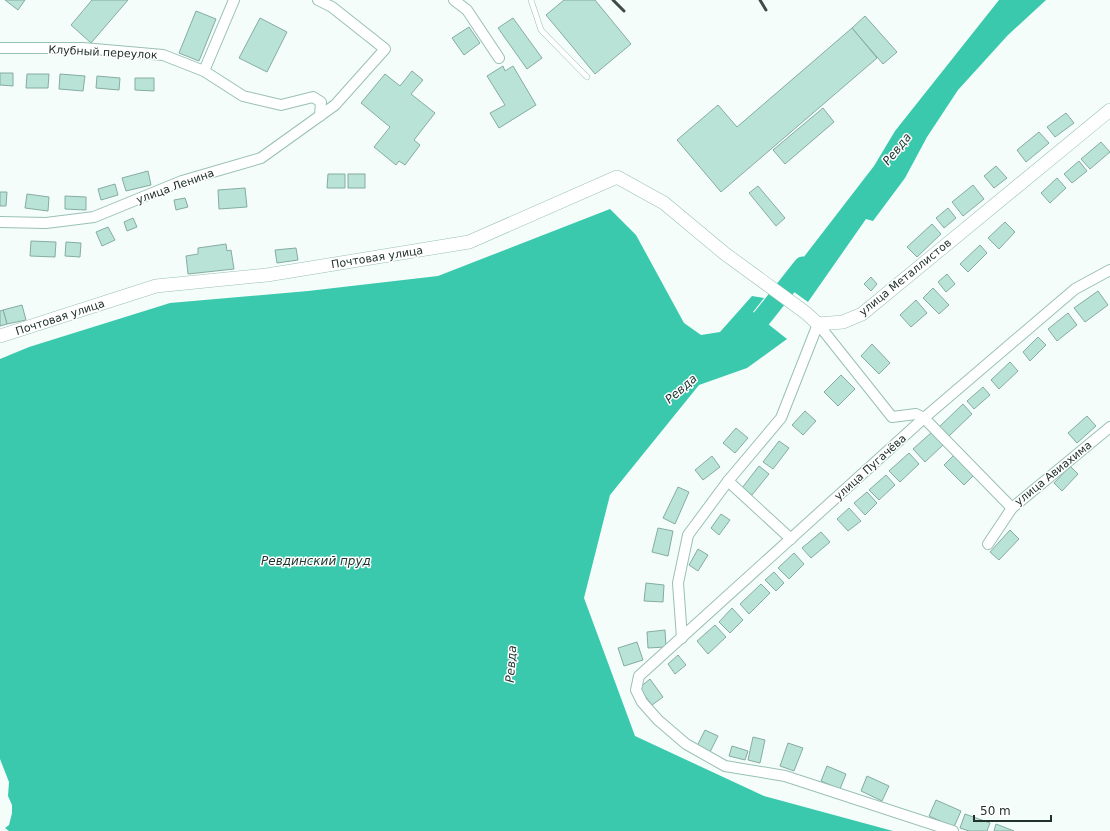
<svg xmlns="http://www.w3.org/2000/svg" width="1110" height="831" font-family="'DejaVu Sans',sans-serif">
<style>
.water{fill:#3ac9ad}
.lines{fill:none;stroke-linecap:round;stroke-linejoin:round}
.river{stroke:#3ac9ad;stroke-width:19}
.building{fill:#bae3d7;stroke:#85aca2}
.service-casing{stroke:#99c0b5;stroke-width:6}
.minor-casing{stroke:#99c0b5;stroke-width:12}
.tertiary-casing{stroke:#99c0b5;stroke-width:14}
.service{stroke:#fff;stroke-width:5}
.minor{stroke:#fff;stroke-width:10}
.tertiary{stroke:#fff;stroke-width:13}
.rail{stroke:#3d4c48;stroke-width:3}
.labels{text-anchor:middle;stroke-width:3;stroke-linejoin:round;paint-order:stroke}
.street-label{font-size:11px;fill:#21312c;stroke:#fff}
.water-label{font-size:12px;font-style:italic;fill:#1e3630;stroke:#fff}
</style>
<rect width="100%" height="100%" fill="#f5fdfb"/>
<g class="water">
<polygon points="999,0 1046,0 1008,35 958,90 927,137 905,178 873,221 866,219 808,302 783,284 874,166 895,131"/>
<polygon points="610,209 636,235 684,323 701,335 720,332 752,296 764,298 753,312 787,339 747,368 699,385 610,495 584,598 635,736 764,796 893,831 9,831 5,828 9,825 12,813 12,805 8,796 9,782 0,759 0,359 29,347 170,303 308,291 438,276"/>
</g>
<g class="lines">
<polyline class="river" points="742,337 761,319 803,266"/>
</g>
<g class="building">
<polygon points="5,0 25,0 18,10"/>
<polygon points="92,0 128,0 91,43 71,25"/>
<polygon points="564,0 595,0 631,44 595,74 546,15"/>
<polygon points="196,11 216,19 199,61 179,53"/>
<polygon points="865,16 897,52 883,64 852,28"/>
<polygon points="260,18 287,32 267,72 239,58"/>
<polygon points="513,18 542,58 527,69 498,28"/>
<polygon points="469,27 480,43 464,55 452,38"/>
<polygon points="852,28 877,58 721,192 677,140 718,105 737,127"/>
<polygon points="503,66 505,71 513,66 536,105 499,128 490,113 505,105 487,76"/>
<polygon points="412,71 423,80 411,94 435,113 414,140 420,145 405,165 399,161 396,165 374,147 390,127 361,103 385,74 400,86"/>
<polygon points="0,73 13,73 13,86 0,85"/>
<polygon points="27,74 49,74 48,88 26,88"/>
<polygon points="60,74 85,76 83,91 59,89"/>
<polygon points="97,76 120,78 119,90 96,88"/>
<polygon points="135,78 154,78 154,91 135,90"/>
<polygon points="823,108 834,122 785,164 773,150"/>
<polygon points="1066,113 1074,123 1055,137 1047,127"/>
<polygon points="1039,132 1049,143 1026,162 1017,150"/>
<polygon points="1101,142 1110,152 1090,169 1081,159"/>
<polygon points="1079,161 1087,171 1072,183 1064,174"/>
<polygon points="996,166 1007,178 994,188 984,176"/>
<polygon points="148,171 151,185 126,191 122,178"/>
<polygon points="328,174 345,174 345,188 327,188"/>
<rect x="348" y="174" width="17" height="14"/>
<polygon points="1057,178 1066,188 1050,203 1041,193"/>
<polygon points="115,184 118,195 101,200 98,189"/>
<polygon points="973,185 984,199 963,216 952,202"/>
<polygon points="758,186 785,218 776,226 749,193"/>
<polygon points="245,188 247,207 219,209 218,190"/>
<polygon points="0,192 7,192 6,206 0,206"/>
<polygon points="27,194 49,197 48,211 25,208"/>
<polygon points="65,196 86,197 86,210 65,209"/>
<polygon points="185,198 188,207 176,210 174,200"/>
<polygon points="948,208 956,218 944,228 936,218"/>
<polygon points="133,218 137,227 127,231 124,222"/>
<polygon points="1005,222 1015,232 999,249 988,238"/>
<polygon points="932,224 941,234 917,257 907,247"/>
<polygon points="108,227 115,240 102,246 96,232"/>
<polygon points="31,241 56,242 55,257 30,256"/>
<polygon points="66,242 81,243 80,257 65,256"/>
<polygon points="226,244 227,251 231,250 234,269 188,274 186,256 198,254 198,248"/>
<polygon points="980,245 987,253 968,272 960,264"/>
<polygon points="296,248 298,260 277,263 275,250"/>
<polygon points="947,274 955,284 946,292 938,282"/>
<polygon points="871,277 877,284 871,291 864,284"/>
<polygon points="933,288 949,305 939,314 923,298"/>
<polygon points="1098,291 1108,305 1085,322 1074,308"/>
<polygon points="916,300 927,313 911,327 900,315"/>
<polygon points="22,305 26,320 7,324 3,310"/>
<polygon points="3,310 7,324 0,326 0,311"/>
<polygon points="1068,313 1077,325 1057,341 1048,329"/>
<polygon points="1038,337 1046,345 1030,361 1023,352"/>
<polygon points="872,344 890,363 879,374 861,356"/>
<polygon points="1010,362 1018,371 999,389 991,380"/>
<polygon points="841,375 855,389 838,406 824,392"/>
<polygon points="983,387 990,395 974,409 967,401"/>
<polygon points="963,404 972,414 949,436 939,427"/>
<polygon points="805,411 816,421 803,435 792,425"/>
<polygon points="1087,416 1096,426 1077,443 1068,433"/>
<polygon points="736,428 748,438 735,453 723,443"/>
<polygon points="932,432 943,445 925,462 913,449"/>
<polygon points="779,441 789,448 773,469 763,462"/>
<polygon points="909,453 919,464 900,482 889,471"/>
<polygon points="954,455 974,475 964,485 944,465"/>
<polygon points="712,456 720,467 703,480 695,470"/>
<polygon points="759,466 769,474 752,495 742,488"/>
<polygon points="1070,466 1078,474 1062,491 1054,483"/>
<polygon points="886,475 895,485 879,500 869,490"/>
<polygon points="678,487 689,492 675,524 663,518"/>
<polygon points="867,492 877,503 865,515 854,503"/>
<polygon points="849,508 861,521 848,531 837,519"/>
<polygon points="721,514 730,520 719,535 711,528"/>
<polygon points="658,528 673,531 668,556 652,552"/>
<polygon points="1010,530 1019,539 999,560 990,552"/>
<polygon points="821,532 830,542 811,558 802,548"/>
<polygon points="698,549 708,555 698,571 689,565"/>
<polygon points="794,553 804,564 789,579 778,568"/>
<polygon points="774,572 784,583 776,591 765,580"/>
<polygon points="646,583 664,585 663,602 644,601"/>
<polygon points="761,584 770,593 749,614 740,604"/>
<polygon points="732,608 743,620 730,633 719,622"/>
<polygon points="715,625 726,637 708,654 697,641"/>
<polygon points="665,630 666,647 648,648 647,632"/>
<polygon points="637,642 643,660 624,666 618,648"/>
<polygon points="678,655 686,665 675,674 668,664"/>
<polygon points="650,679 663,697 652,705 639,688"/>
<polygon points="705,730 718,736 710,752 697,746"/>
<polygon points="753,737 765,740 760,763 748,760"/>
<polygon points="788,743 803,748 794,771 780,766"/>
<polygon points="732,746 748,751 745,760 729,756"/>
<polygon points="827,766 846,774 840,789 821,781"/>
<polygon points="867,776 889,786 882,801 861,791"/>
<polygon points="936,800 961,811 954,827 929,816"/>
<polygon points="965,814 990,823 987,831 969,831 960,828"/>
<polygon points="996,824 1014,831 994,831"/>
</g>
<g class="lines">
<defs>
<polyline id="service" points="531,0 541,30 587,77"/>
<g id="minor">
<polyline points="454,0 467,10 499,58"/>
<polyline points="0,48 83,48 163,55 204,71 243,96 281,105 313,97 321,102 320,116"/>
<polyline points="204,71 234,0"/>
<polyline points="0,222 46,223 94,217 182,181 261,158 335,105 385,49 332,7 318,0"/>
<polyline points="728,481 791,539"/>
<polyline points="988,544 1012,508 1110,427"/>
<polyline points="682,638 678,583 688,535 728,481 781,418 818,324 892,417 916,414 924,418 1012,508"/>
<polyline points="953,831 785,776 725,766 686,744 658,720 642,702 636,690 639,676 924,418 1075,289 1110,270"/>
</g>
<polyline id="tertiary" points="0,336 156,286 267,275 469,242 617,177 664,203 724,253 806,313 818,324 843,322 862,314 1110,110"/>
</defs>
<use href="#service" class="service-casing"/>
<use href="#minor" class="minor-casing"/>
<use href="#tertiary" class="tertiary-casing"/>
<use href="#service" class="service"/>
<use href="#minor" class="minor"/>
<use href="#tertiary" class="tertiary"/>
<g class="rail">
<polyline points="613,0 624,11"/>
<polyline points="760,0 766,10"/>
</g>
</g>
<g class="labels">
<g class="street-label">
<text transform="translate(103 52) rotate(3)" y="4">Клубный переулок</text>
<text transform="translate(175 186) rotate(-20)" y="4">улица Ленина</text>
<text transform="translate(377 257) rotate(-9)" y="4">Почтовая улица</text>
<text transform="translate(905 277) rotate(-39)" y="4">улица Металлистов</text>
<text transform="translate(60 317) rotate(-18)" y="4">Почтовая улица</text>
<text transform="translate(870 467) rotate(-42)" y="4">улица Пугачёва</text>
<text transform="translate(1053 473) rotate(-39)" y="4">улица Авиахима</text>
</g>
<g class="water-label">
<text transform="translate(897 149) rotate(-51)" y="4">Ревда</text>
<text transform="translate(681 389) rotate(-41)" y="4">Ревда</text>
<text x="316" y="565">Ревдинский пруд</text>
<text transform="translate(511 664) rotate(-86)" y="4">Ревда</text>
</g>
</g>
<path d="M974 815v6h77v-6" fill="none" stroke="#21312c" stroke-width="2"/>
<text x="980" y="815" font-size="12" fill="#21312c" stroke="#ffffff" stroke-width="3" paint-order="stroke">50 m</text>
</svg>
